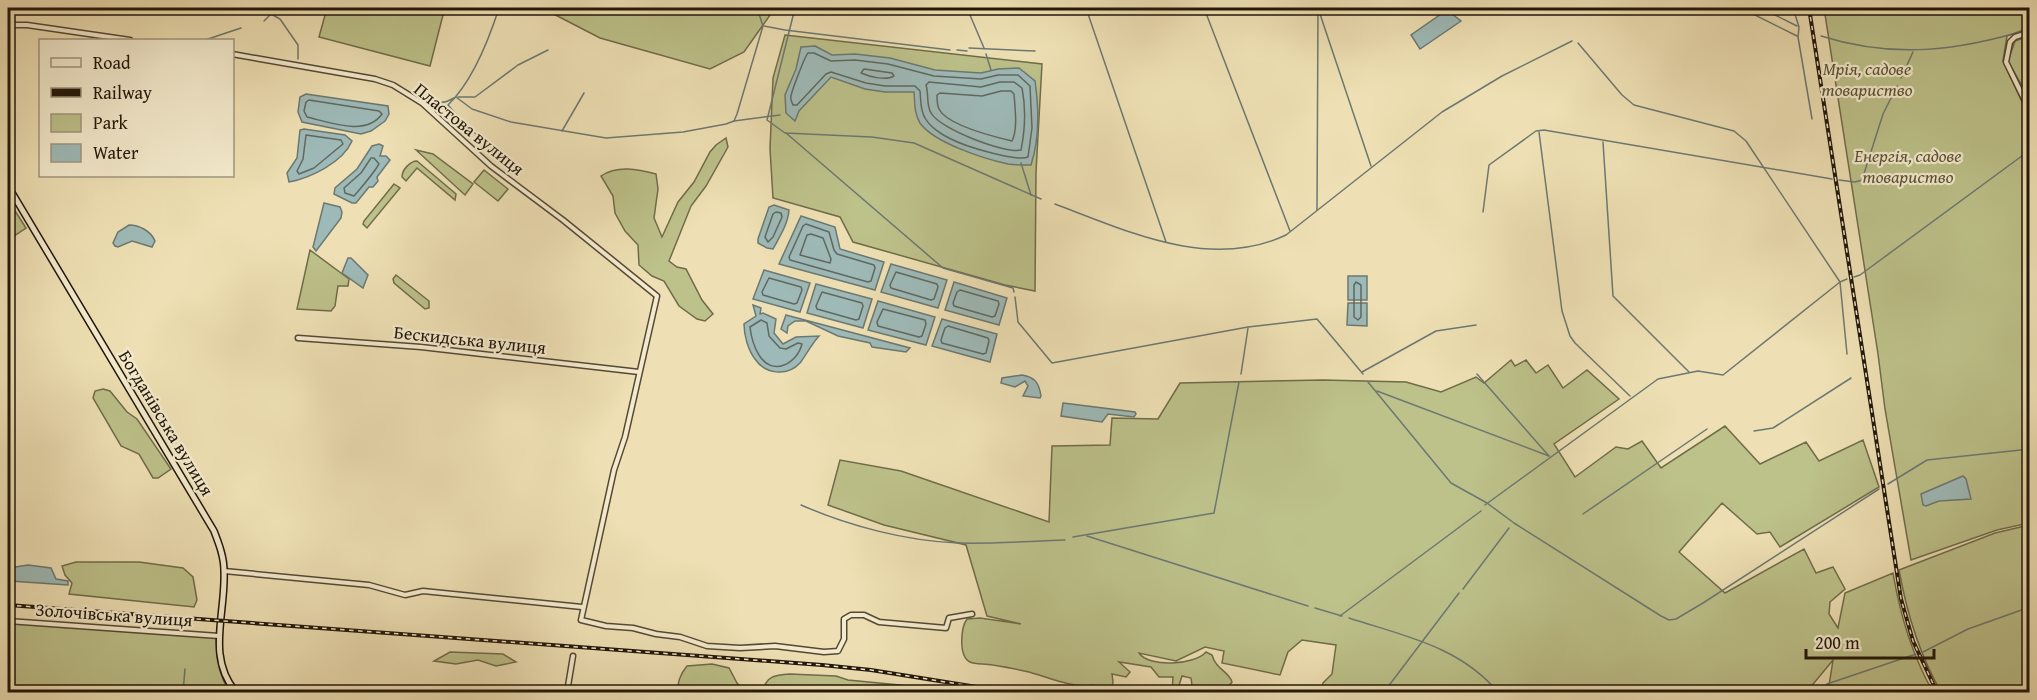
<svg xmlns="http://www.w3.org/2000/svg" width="2037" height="700" font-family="'Gentium Book Plus',serif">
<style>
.green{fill:#bdc18a;stroke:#6f6c4a;stroke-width:1.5}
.water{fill:#9ebab8;stroke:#6c7872;stroke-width:1.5}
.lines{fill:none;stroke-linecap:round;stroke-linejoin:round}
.shore{stroke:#606860;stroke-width:1.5}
.stream{stroke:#6c7872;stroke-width:1.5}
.street-casing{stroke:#544834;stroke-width:7}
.secondary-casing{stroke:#211609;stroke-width:8}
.street{stroke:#f4ebce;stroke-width:4}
.secondary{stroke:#f4ebce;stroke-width:5}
.rail-casing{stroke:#211609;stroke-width:4}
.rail{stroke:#f4ebce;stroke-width:1.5;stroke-dasharray:4.5;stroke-linecap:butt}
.labels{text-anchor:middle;stroke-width:4.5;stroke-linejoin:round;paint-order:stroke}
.park-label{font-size:18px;font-style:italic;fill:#585236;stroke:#f4ebce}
.street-label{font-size:18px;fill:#211609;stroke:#f4ebce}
</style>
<rect width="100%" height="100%" fill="#eee0b4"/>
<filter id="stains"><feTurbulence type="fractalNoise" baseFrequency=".00333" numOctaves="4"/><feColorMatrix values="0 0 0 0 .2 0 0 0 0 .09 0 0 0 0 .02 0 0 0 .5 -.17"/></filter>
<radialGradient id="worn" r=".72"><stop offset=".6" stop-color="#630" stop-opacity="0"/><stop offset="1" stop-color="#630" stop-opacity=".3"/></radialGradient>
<g class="green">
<polygon points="327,8 432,8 444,11 430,66 319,37"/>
<polygon points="542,8 775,8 744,52 710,69 600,38"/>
<polygon points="1824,8 2029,8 2029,28 2007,36 2003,61 2029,117 2029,523 1997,530 1911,560 1885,409 1878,354"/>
<polygon points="785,35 1042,64 1036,172 1035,291 1005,285 853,242 840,217 773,198 770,149 773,78"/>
<polygon points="2029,36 2029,98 2008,61 2015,41"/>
<path d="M726 138 728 147 706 186 691 206 669 261 677 267 686 269 702 300 713 314 705 321 697 319 679 306 664 281 652 276 639 265 638 245 625 231 615 213 613 196 601 176C617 165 638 169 656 174L658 189 654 218 662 237 678 202 694 182 710 152 716 145Z"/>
<polygon points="416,150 433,154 473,184 465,195"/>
<path d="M417 161 456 194 455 200 417 168 406 181 402 177C402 170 410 161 417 161Z"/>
<polygon points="484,170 508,189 498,201 474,182"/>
<polygon points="394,184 400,188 367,228 363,224 364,221"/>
<polygon points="10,203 26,228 8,240 8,204"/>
<polygon points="310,250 349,279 348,286 338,286 335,306 331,311 297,309"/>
<polygon points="396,275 429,301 429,308 425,309 394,283 393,279"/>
<path d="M1511 360 1515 366 1526 360 1536 373 1548 365 1563 388 1587 370 1619 399 1554 444 1575 477 1616 447 1628 449 1642 441 1661 468 1725 426 1760 464 1806 442 1819 461 1863 440 1879 487 1780 547 1770 532 1757 534 1722 503 1679 552 1725 593 1804 549 1816 573 1833 567 1845 589 1830 602 1829 614 1838 628 1845 593 1893 573C1900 615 1912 655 1933 692H1828L1833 660 1809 689V692H1320L1323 683 1332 674 1336 645 1302 640 1288 652 1280 675 1222 663 1224 651 1205 647 1176 661 1139 653C1149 668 1195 665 1206 652L1212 655C1216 670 1229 671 1232 682L1228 687 1215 689 1211 692H1193L1191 678 1182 676 1177 692H1172L1173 677H1159L1151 667 1119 662 1130 672 1126 677 1112 674 1113 682 1111 692H1097L1093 685C1074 689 1047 677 1029 672 1017 669 1005 667 993 665 986 663 976 665 970 662 958 656 961 627 967 619L980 618 1021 624 987 616 966 545 884 525 828 505 840 460 901 471 1049 522 1052 446 1110 445 1112 418 1158 419 1180 383 1323 380 1406 382 1441 392 1476 377 1484 383Z"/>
<polygon points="103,389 110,391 127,412 137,419 171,469 158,478 153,478 139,454 121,446 93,398 95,391"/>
<path d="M2029 525V692H1941C1919 654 1907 614 1899 570L1995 533Z"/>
<polygon points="76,562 139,562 183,568 193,577 197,600 194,607 69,594 72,583 65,575 62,566"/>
<path d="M8 623 213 636 216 639C217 658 219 677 230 692H8Z"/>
<polygon points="450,652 503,654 516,662 496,666 478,660 456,664 434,661"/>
<path d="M712 664 729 668 737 683 746 692H679C676 684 681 673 687 666Z"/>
<path d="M790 674 836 676 848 680 900 685 937 692H764C764 676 776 675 790 674Z"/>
</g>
<g class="water">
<polygon points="1447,10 1461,21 1420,49 1411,35"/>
<path d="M815 46 832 55 855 54 890 58 935 70 981 73 998 69 1019 68 1035 81C1039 109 1040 138 1031 165 1024 165 1016 165 1008 164 985 159 934 143 920 123 914 113 915 103 914 92H885L865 89 831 77 799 111 795 121 786 113 785 95 796 69 801 47Z"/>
<polygon points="306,94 388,106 389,114 385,121 371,131 361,134 302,122 298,112 300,97"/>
<path d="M304 129 345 135 352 141C343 162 311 178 289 182L287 173 297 158 300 130Z"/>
<polygon points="379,144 383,146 380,156 386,156 390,160 377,177 378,181 373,187 369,187 356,203 352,203 334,194 335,188 357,169 372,146"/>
<polygon points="324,203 340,207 342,212 341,218 316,251 313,247"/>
<path d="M774 205 789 210C788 224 780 236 773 249L767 248 758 243V239L769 207Z"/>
<polygon points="801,216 835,227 840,249 884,262 875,290 779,264"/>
<path d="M129 225C139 225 151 231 155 241L152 247 132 241 118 247 115 246 113 243 118 232Z"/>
<polygon points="348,258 351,258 368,275 363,288 342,273"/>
<polygon points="891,264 947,280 938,308 881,292"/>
<polygon points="764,270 810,283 800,312 753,299"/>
<rect x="1348" y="276" width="19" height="24"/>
<polygon points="954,282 1007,298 999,325 945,310"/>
<polygon points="816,284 872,299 863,328 807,313"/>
<polygon points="878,301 935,317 926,345 868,330"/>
<polygon points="1348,303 1367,303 1367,326 1347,325"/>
<path d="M753 305 761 308 760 314 763 313 776 319 774 333 783 344 796 337 819 336C811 345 806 355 800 363 787 377 765 374 755 359 748 350 744 335 744 324L756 316Z"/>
<polygon points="786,315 910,348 906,352 872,347 870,343 838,336 806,321 795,321 788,326 787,333 781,329"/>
<polygon points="942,319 997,334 990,362 932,346"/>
<path d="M1022 375C1035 377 1039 383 1041 396L1040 398 1023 396 1028 386 1025 381 1015 387 1001 383 1002 378Z"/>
<polygon points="1063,403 1135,412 1136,414 1134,417 1108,414 1102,422 1061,416"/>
<polygon points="1963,476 1966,479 1971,499 1939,501 1926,506 1923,505 1921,494"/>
<polygon points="28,565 51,568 56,579 68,581 68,585 10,581 9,568"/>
</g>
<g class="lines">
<g class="shore">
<path d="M808 53H814L831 61 855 60 888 64 934 76 981 79 998 75H1018L1030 86 1032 128 1028 157C1016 162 964 146 951 139 942 135 930 127 925 118 920 110 921 100 920 91L915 86H885L866 83 831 72 826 74 797 105H793C792 102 790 100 791 96 792 90 805 56 808 53Z"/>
<path d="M864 69 892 73 894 76C886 81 870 77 861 73Z"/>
<path d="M929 82 981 87 1000 82H1014L1022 88C1026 108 1025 130 1021 150 1005 154 940 129 931 113 926 105 929 94 926 85Z"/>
<path d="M1001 91H1011L1014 94C1015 108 1018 129 1012 141 995 137 947 125 939 109 937 105 937 100 937 95L940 93 982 96Z"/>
<path d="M309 100 379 111 382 114C366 137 329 122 307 117L304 111 306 102Z"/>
<polygon points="306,135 341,140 343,144 314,168 299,174 297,171 303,159"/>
<path d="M371 158H374L379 164C371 177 364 184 354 196L345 193 344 188 361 173Z"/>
<polygon points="776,212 781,213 782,217 773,237 768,242 765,237 773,214"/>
<polygon points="806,224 829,232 834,250 837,254 874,265 875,268 871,281 868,282 790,260 789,257 803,226"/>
<polygon points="811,234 823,238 831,259 830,263 800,255 807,235"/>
<polygon points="896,272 937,284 938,287 934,299 931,300 891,288 890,285"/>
<polygon points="769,278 801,287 802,290 797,303 794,304 763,295 762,292"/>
<polygon points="1356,282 1361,285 1361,317 1358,320 1354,317 1354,285"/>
<polygon points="960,290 998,301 999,304 995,316 992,317 954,306 953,303 957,292"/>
<polygon points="822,292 862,303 863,306 859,319 856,320 817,309 816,306"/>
<polygon points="883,309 925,320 926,324 922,336 919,337 878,326 877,322"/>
<path d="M761 320 767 323 769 336 780 348 786 349 798 343 802 344C797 364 772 377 759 355 754 347 751 336 750 327Z"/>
<polygon points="948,326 988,338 989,341 986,353 983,354 942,343 941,340 945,328"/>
</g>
<g class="stream">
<path d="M499 8C489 39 472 82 448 105L467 127 510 161"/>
<polyline points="795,8 767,120 785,133 872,137 914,143 1041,199"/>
<polyline points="967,8 984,48"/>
<polyline points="1086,8 1166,242"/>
<polyline points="1204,8 1290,231"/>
<polyline points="1741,8 1797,36"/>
<polyline points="1761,8 1797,26"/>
<polyline points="1793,8 1799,27 1798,37 1812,119"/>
<polyline points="271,14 280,19 298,45 298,59"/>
<polyline points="1320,14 1371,166"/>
<polyline points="264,21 271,14 274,8"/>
<polyline points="764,26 785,30 950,50"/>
<path d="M1821 36C1894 59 1958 51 2030 29"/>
<polyline points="205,40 241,28"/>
<polyline points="1578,43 1622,95 1634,105 1734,131 1746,141 1840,282 1847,354"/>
<polyline points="969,48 1035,51"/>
<polyline points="957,50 967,51"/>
<polyline points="986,54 991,70"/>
<polyline points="1901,78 1913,52"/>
<path d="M426 96C437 103 442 105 454 98"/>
<polyline points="456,97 472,109 511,122 606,138 683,132 726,124 734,121 737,114 763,26 757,8"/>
<polyline points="458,97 475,97 518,65 548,50"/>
<polyline points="734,121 780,115"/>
<polyline points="562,131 584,93"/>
<polyline points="1539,132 1562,311 1570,336 1575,343 1630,396"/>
<polyline points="786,133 943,268 1013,288 1014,292"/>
<polyline points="1603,142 1613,296 1689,372"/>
<polyline points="1021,163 1031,195"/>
<polyline points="1839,180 1855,182 1862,180 1883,114 1897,86"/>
<path d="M1055 204C1127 231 1210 271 1286 235L1442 112 1502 76 1572 41"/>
<polyline points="1317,210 1318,8"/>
<polyline points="1483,212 1489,165 1536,131 1544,130 1832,179"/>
<polyline points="1854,277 1860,275 2030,150"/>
<polyline points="1015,297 1018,322 1052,363 1248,327 1317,319 1363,374"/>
<polyline points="1362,372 1436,331 1476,325"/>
<polyline points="1241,374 1248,328"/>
<polyline points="1477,374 1549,456"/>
<polyline points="1368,382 1451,483 1487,503 1514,523 1661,616 1669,620 1676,619 1703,603 1879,489"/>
<polyline points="1377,391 1549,456"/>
<polyline points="1754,431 1773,428 1851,378"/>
<polyline points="1888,484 1927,460 2030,449"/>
<path d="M801 505C849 526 906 541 958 543 994 544 1030 541 1065 540"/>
<polyline points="1485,505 1658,379 1698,371 1723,375 1840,282 1847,279"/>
<polyline points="1583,514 1707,429"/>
<polyline points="1087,536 1308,606"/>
<polyline points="1073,537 1214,513 1239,382"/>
<polyline points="1463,589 1509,528"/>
<polyline points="1315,608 1342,616"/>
<polyline points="1340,616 1481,511"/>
<path d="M1349 618C1404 636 1459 646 1498 692"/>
<polyline points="1923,652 1968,629 2030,607"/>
<polyline points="1299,687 1314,692"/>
<polyline points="183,692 185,669"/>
<polyline points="1384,692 1459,593"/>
<polyline points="1820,692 1820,689 1827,684 1916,654"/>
</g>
<defs>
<g id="street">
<polyline points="8,25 27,25 130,40"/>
<polyline points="2030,32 2015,37 2010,42 2006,62 2030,111"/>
<polyline points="232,54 375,79 393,85 422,103 491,166 563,220 657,296 625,437 614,470 581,620 606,626 633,628 656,634 680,637 707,646 740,648 775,646 824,652 838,651 844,639 844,619 851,615 864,615 879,622 946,628 949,618 972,614"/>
<polyline points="298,338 421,347 639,372"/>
<polyline points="224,571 369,585 405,595 423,591 582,607"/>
<polyline points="8,621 219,636"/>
<polyline points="567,692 573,656"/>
</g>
<path id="secondary" d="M8 186 214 531C219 544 224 557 224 571 226 613 206 657 236 692"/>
</defs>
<use href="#street" class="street-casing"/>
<use href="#secondary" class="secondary-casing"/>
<use href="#street" class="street"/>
<use href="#secondary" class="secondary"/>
<defs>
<g id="rail">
<polyline points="1809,8 1901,599 1913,641 1937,692"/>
<polyline points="8,605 822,665 871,670 1008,692"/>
</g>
</defs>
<use href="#rail" class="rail-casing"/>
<use href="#rail" class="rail"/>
</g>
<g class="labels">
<g class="park-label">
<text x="1867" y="75">Мрія, садове<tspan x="1867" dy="21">товариство</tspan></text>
<text x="1908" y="162">Енергія, садове<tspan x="1908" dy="21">товариство</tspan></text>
</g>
<g class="street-label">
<text transform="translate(469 129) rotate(39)" y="6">Пластова вулиця</text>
<text transform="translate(470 340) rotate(6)" y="6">Бескидська вулиця</text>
<text transform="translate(166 423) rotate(59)" y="6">Богданівська вулиця</text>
<text transform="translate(114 615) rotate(4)" y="6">Золочівська вулиця</text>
</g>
</g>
<rect width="2037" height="700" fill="none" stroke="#eee0b4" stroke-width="30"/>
<rect x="9" y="9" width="2019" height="682" fill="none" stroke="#211609" stroke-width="3"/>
<rect x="15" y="15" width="2007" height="670" fill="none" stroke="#211609" stroke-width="1.5"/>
<rect x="39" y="39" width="195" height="138" fill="#f4ebce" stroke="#a0967f" stroke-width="1.5"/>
<rect x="51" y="58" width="30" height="9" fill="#f4ebce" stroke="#a0967f" stroke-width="1.5"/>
<text x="93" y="69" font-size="18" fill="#211609">Road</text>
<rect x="51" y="88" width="30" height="9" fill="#211609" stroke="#a0967f" stroke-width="1.5"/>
<text x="93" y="99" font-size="18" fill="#211609">Railway</text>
<rect x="51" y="114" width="30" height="18" fill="#bdc18a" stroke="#a0967f" stroke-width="1.5"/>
<text x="93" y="129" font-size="18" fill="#211609">Park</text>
<rect x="51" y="144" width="30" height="18" fill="#9ebab8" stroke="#a0967f" stroke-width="1.5"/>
<text x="93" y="159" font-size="18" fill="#211609">Water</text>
<path d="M1806 649v9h128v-9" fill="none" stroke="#211609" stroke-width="3"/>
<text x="1815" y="649" font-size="18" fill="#211609" stroke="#f4ebce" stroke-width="4.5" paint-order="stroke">200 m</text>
<rect width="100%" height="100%" filter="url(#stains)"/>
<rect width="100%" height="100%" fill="url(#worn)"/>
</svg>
